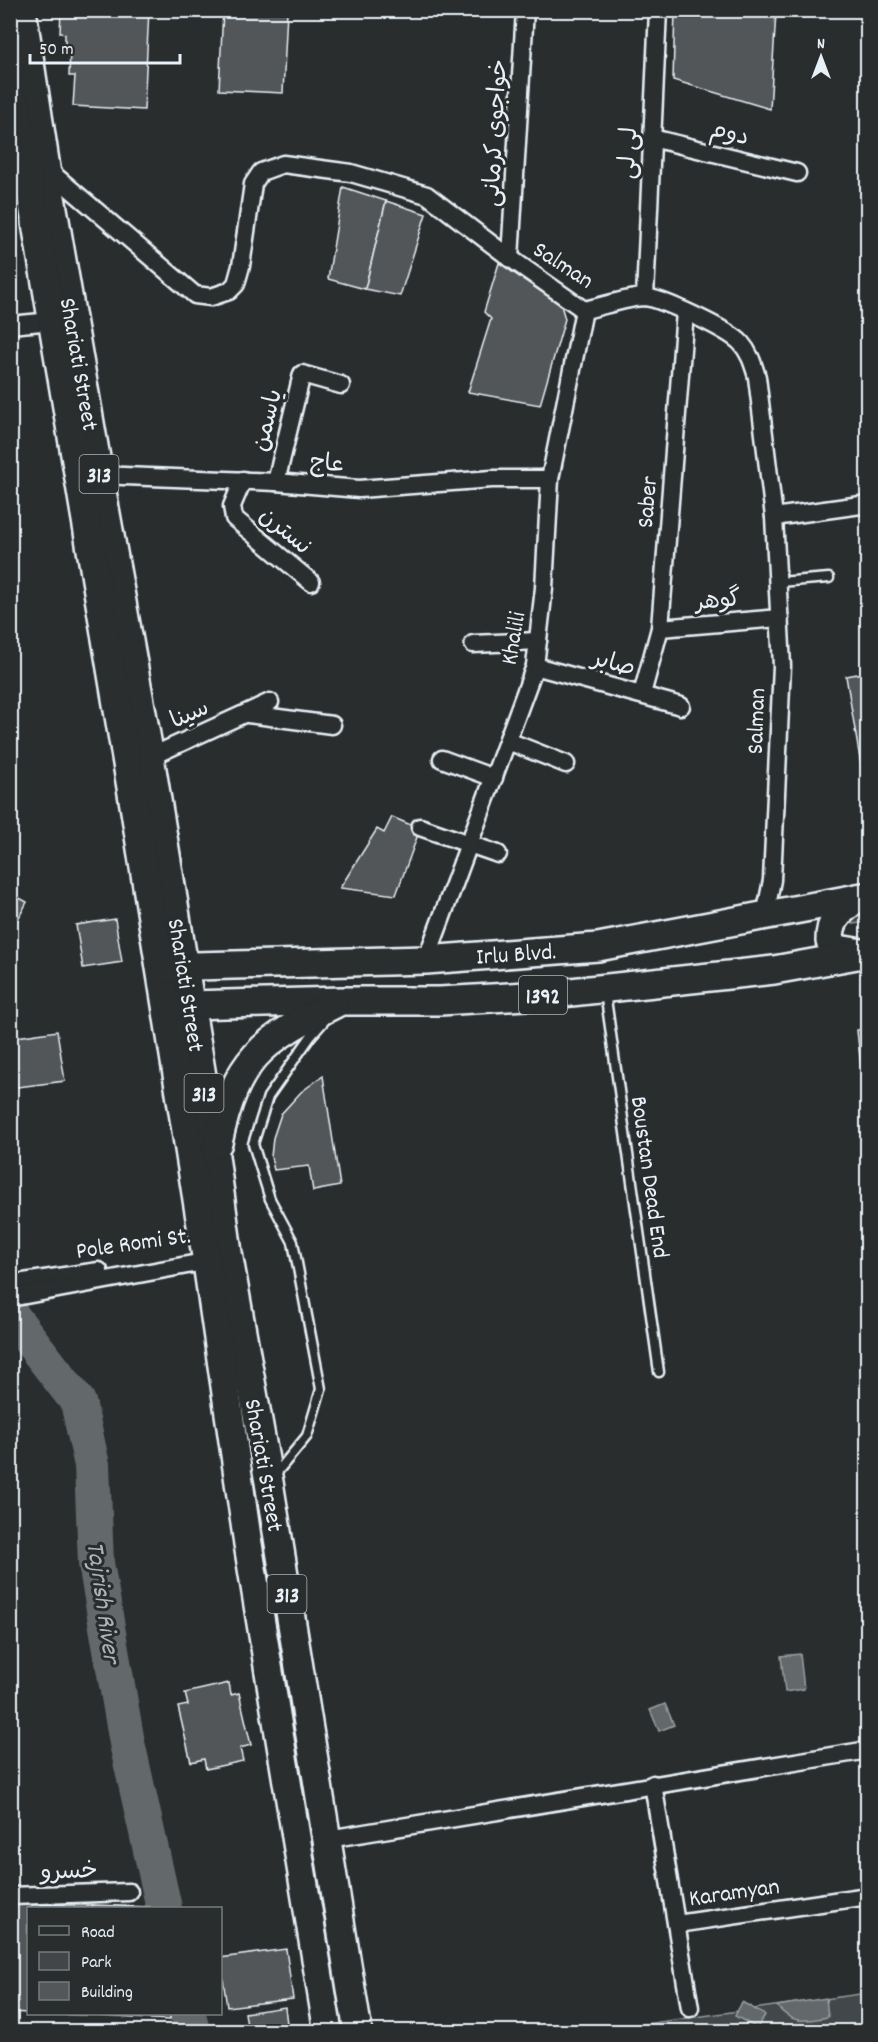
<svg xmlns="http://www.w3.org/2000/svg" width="878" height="2042" font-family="Dekko,'Playpen Sans Arabic',sans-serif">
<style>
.green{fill:#424648;stroke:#959ca0;stroke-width:1.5}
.water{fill:#63686b;stroke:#989fa3;stroke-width:1.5}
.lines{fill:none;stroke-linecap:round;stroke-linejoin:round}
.river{stroke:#63686b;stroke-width:36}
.building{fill:#535759;stroke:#e8f1f8;stroke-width:1.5}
.lane-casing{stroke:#e8f1f8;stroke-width:13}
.street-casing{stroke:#e8f1f8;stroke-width:21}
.primary-casing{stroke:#e8f1f8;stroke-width:32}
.lane{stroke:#2a2d2e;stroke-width:8}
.street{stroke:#2a2d2e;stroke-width:16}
.primary{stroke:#2a2d2e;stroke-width:27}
.labels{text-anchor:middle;stroke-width:6;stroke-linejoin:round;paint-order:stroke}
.shield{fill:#2a2d2e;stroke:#afb6bb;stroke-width:1.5}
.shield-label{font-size:22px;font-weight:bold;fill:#e8f1f8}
.street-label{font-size:24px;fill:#e8f1f8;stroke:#2a2d2e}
.water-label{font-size:26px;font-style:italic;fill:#acb3b9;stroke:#2a2d2e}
</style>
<rect width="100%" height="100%" fill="#2a2d2e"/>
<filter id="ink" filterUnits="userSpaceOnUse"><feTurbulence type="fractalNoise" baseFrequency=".0167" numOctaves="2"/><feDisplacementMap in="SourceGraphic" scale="12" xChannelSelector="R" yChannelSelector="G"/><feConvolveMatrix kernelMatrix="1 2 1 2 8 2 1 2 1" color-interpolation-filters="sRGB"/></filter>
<g filter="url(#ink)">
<g class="green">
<polygon points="867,903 867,922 853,924 848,918"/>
<polygon points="867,1993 867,2031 588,2032"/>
</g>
<g class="water">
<polygon points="800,1654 804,1689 785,1692 781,1656"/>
<polygon points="665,1704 674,1725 659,1731 650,1710"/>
<path d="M826 1998 828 2017C806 2021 792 2025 777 2006Z"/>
<polygon points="742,2002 765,2015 757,2028 735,2016"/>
</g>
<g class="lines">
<g class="river">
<polyline points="10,1314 78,1402 92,1465 96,1563 127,1743 164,1908"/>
<polyline points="188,2014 192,2032"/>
</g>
</g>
<g class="building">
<polygon points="61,10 149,10 144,110 73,106 75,76 69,76 70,50 65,49 65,34 60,33"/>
<polygon points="223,10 287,11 283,93 219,90"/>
<polygon points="675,10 768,10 776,13 770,109 673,80"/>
<polygon points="343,187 386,201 365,289 328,279"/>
<polygon points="386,201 426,214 400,296 365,289"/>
<polygon points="499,263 561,305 565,319 540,405 468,392 491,319 484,312"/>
<polygon points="868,672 868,801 867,801 846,676"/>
<polygon points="392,817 420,829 396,895 340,888 377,829 384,833"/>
<polygon points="10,893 27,902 17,921 10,918"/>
<polygon points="115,919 122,962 83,968 76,925"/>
<polygon points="868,1028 868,1094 864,1095 857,1030"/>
<polygon points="57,1031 65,1081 10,1088 10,1038"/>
<polygon points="323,1076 340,1186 313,1191 309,1166 274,1170 271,1157 273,1138 281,1114 301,1092"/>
<polygon points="229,1683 231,1695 239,1693 251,1745 240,1748 243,1761 206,1769 204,1759 191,1762 178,1707 188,1705 185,1693"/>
<polygon points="10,1905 92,1905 92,1908 28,1908 28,2013 10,2012"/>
<polygon points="92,1905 150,1907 150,1908 92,1908"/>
<polygon points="286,1949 293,1999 227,2007 220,1958"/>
<polygon points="285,2007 288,2032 248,2032 245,2013"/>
<polygon points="46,2014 88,2014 87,2015"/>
<polygon points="100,2014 170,2014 170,2020 100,2016"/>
</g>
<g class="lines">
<defs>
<g id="lane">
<polyline points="779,582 829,578"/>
<polyline points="605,992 659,1372"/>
<polyline points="273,1477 307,1436 321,1389 293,1242 270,1199 253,1144 268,1097 311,1036 325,1020"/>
</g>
<g id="street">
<polyline points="652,138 797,173"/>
<path d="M46 168 195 295 211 297 229 291 236 284 241 266 253 184 261 172 283 164 351 173 427 195 510 258 584 310C599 307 631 297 644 297 661 298 729 330 741 343 750 353 753 364 757 377L774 517 782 666 772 880 765 916"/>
<polyline points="510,258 525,10"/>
<polyline points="645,297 658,10"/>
<polyline points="10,325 52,321"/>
<polyline points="99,475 276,482 359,489 492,479 550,479"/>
<polyline points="243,480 232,506 234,518 311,582"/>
<polyline points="276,482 302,374 341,385"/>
<polyline points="774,517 868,504"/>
<polyline points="660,628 780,618"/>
<polyline points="473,644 538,641"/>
<polyline points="535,666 681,706"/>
<polyline points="642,694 660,628 685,312"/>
<polyline points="248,714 332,725"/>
<polyline points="508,741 566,764"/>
<polyline points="150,757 270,702"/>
<polyline points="442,759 494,778"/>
<polyline points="420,827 498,854"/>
<polyline points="426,960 535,666 544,588 550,479 584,310"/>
<polyline points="10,1284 99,1271"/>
<polyline points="10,1298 198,1263 206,1256"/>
<polyline points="653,1784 690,2008"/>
<polyline points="328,1839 868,1750"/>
<polyline points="10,1896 129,1892"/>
<polyline points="677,1924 868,1896"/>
</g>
<g id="primary">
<polyline points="22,10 46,168 99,475 150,757 215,1156 228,1253 269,1482 358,2032"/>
<polyline points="10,69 135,811 206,1256 248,1544 328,2032"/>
<path d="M857 898C841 910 829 920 830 941L838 949 862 953"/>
<polyline points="166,970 195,966 426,960 598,947 868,896"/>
<polyline points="173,1007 189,1005 342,1001 440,1001 543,995 774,970 868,953"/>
<path d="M218 1143C236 1059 261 1041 335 1004"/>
</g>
</defs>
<use href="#lane" class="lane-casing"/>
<use href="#street" class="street-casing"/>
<use href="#primary" class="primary-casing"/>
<use href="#lane" class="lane"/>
<use href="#street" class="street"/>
<use href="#primary" class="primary"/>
</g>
</g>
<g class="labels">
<g class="shield">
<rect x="79.5" y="455" width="39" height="38" rx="4.5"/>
<rect x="519" y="976" width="48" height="38" rx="4.5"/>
<rect x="184.5" y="1074" width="39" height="38" rx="4.5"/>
<rect x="267.5" y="1575" width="39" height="38" rx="4.5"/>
</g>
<g class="shield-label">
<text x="99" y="482">313</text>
<text x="543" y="1003">1392</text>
<text x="204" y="1101">313</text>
<text x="287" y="1602">313</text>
</g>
<g class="street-label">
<text transform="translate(730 132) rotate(14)" y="8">دوم</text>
<text transform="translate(494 133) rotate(-87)" y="8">خواجوی کرمانی</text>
<text transform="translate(627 153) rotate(-87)" y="8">لی لی</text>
<text transform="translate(564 264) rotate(33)" y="8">Salman</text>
<text transform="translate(80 364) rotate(80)" y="8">Shariati Street</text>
<text transform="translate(266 420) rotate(-76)" y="8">یاسمن</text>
<text transform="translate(327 462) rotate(5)" y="8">عاج</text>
<text transform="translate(646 502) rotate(-85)" y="8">Saber</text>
<text transform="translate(286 530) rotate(40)" y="8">نسترن</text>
<text transform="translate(718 599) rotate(-5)" y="8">گوهر</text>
<text transform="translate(512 638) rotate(-80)" y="8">Khalili</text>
<text transform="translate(614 662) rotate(15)" y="8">صابر</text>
<text transform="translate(189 713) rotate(-24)" y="8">سینا</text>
<text transform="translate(755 721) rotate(-88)" y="8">Salman</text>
<text transform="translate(516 953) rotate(-4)" y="8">Irlu Blvd.</text>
<text transform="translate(187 985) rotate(81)" y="8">Shariati Street</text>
<text transform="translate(651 1177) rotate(82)" y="8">Boustan Dead End</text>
<text transform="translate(133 1242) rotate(-8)" y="8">Pole Romi St.</text>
<text transform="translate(265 1465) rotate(80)" y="8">Shariati Street</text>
<text transform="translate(69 1870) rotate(-2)" y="8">خسرو</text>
<text transform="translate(734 1891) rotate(-8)" y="8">Karamyan</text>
</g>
<g class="water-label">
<text transform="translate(105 1602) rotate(82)" y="9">Tajrish River</text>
</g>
</g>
<rect width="878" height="2042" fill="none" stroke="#2a2d2e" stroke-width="36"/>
<rect x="18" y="18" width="842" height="2006" fill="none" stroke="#e8f1f8" stroke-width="2" filter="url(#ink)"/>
<rect x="27" y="1907" width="195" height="108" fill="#2a2d2e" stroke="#767b7f" stroke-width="1.5"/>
<rect x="39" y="1926" width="30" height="9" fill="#2a2d2e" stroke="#767b7f" stroke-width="1.5"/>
<text x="81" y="1937" font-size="18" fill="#e8f1f8">Road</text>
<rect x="39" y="1952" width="30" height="18" fill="#424648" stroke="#767b7f" stroke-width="1.5"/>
<text x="81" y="1967" font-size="18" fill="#e8f1f8">Park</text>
<rect x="39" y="1982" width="30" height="18" fill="#535759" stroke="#767b7f" stroke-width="1.5"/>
<text x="81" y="1997" font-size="18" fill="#e8f1f8">Building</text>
<g transform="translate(821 57)" stroke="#2a2d2e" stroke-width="4.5" paint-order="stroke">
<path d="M0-4.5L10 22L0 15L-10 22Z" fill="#e8f1f8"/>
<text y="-9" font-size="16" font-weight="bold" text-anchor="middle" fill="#e8f1f8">N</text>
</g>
<path d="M30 54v9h150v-9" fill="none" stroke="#e8f1f8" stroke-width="3"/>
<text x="39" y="54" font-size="18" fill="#e8f1f8" stroke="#2a2d2e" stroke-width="4.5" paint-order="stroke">50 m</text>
</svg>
